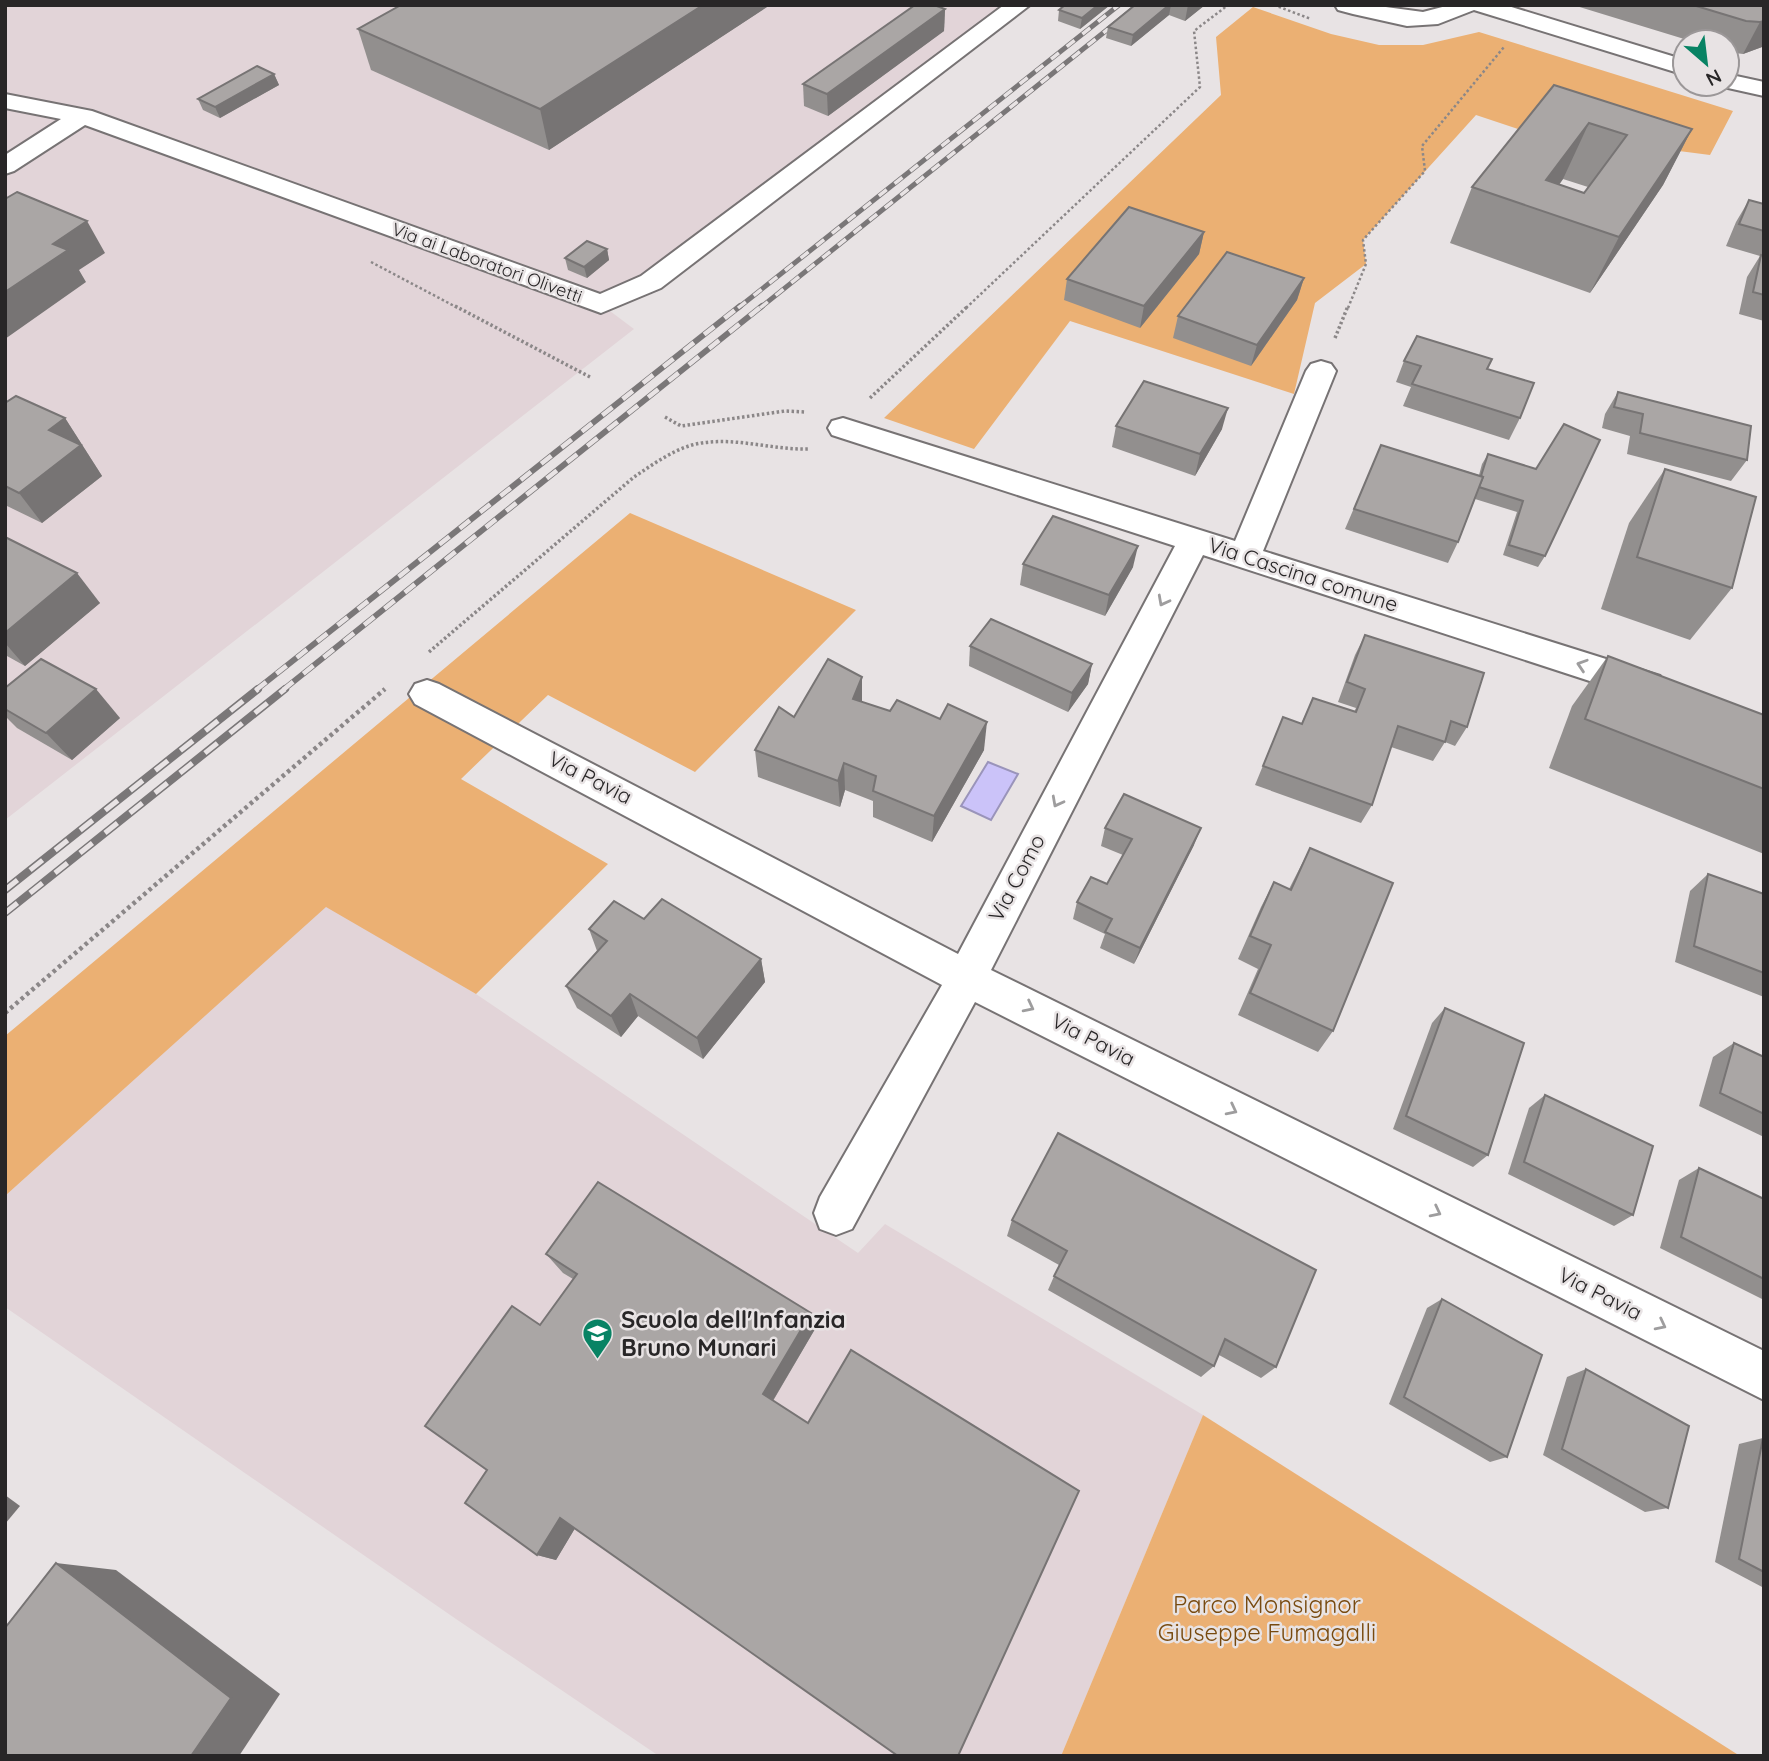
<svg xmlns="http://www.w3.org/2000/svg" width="1769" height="1761" font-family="Quicksand,sans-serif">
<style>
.built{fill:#e2d4d8}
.green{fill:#ebb073}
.water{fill:#cbc3f9;stroke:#9a94ba;stroke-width:2}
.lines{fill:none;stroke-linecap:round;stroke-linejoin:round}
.minor-casing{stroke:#777374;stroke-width:4}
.path-far2{stroke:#8b8788;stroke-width:2.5;stroke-dasharray:2.5 2.5;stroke-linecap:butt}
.path-far1{stroke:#8b8788;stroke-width:3.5;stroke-dasharray:2.5 2.5;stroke-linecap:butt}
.path{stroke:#8b8788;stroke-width:4.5;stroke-dasharray:3.5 3.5;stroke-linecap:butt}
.minor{fill:#fff;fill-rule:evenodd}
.rail-far2-casing{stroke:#7a7778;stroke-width:5}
.rail-far1-casing{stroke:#7a7778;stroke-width:6}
.rail-casing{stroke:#7a7778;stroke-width:8}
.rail-far2{stroke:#e8e3e4;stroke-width:3.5;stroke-dasharray:10;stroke-linecap:butt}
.rail-far1{stroke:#e8e3e4;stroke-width:4.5;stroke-dasharray:13;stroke-linecap:butt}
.rail{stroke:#e8e3e4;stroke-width:5;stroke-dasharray:16;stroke-linecap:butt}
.wall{fill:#928f8e;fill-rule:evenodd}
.shaded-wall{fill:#777474}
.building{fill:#aaa6a5;stroke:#777474;stroke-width:2;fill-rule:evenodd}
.oneway{stroke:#9e9d9e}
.labels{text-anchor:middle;stroke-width:5;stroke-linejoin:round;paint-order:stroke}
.far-street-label{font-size:18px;fill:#282627;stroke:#e8e3e4}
.street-label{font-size:21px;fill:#282627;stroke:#e8e3e4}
.near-poi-label{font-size:24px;font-weight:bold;fill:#282627;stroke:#e8e3e4;text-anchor:start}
.near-park-label{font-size:24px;fill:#784a0f;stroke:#e8e3e4}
</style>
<rect width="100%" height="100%" fill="#e8e3e4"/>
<g class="built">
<polygon points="5,5 1019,5 602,305 634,329 5,820"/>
<polygon points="326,906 476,994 858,1253 885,1224 1203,1415 1061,1756 659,1756 456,1619 5,1307 5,1196"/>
</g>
<g class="green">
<polygon points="1253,7 1331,34 1379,45 1423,45 1479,32 1733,111 1710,155 1524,131 1476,115 1363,240 1366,264 1315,303 1294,394 1070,321 974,449 884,418 1221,95 1216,37"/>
<polygon points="630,513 856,610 695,772 548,695 461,779 608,864 476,994 326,907 5,1196 5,1036"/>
<polygon points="1203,1415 1740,1756 1061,1756"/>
</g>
<polygon class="water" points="988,762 1018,774 991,820 961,806"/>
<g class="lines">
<defs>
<g id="minor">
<polygon points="1004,5 1030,5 661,288 601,313 85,125 14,171 5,174 5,155 61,119 5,108 5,94 92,111 600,294 641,276"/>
<polygon points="1335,5 1371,5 1423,12 1450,5 1505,5 1685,60 1685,75 1474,10 1438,24 1407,26 1353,14 1338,10"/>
<polygon points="1727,74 1764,82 1764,96 1719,86 1717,84 1727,84"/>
<polygon points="1321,361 1331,364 1336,371 1263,551 1660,676 1665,686 1660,696 1648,700 1203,555 991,970 1764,1351 1764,1400 975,1002 852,1229 836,1235 820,1229 814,1213 820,1197 942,985 415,704 409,694 415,684 427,680 439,684 958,954 1175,546 832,435 828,428 832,421 843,418 1235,541 1306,371 1311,364"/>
</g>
</defs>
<use href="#minor" class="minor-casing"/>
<g class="path-far2">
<polyline points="1274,5 1311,19"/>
<polyline points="371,262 458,308"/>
<polyline points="966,308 1200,87 1194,31 1228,5"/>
<polyline points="1348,308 1366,264 1363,240 1425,171 1422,146 1504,47"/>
</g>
<g class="path-far1">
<polyline points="455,306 590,377"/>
<polyline points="1335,338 1348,306"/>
<polyline points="870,398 968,306"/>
<polyline points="665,417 681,426 785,411 806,412"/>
<path d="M429 652 634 477C652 465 671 451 692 445 730 435 770 450 808 449"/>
</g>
<polyline class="path" points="5,1013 385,689"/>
<use href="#minor" class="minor"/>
<defs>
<g id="rail-far2">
<polyline points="738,308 1119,5"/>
<polyline points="760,308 1138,5"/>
</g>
<g id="rail-far1">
<polyline points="256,690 740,306"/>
<polyline points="283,690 762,306"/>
</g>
<g id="rail">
<polyline points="5,890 258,689"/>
<polyline points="5,913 285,689"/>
</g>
</defs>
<use href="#rail-far2" class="rail-far2-casing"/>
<use href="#rail-far1" class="rail-far1-casing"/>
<use href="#rail" class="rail-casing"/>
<use href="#rail-far2" class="rail-far2"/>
<use href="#rail-far1" class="rail-far1"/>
<use href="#rail" class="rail"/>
</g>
<g class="wall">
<polygon points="770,5 549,150 371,70 358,29"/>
<polygon points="1110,5 1080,29 1058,21 1059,10"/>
<polygon points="1135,5 1205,5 1185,21 1169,15 1131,46 1106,38 1108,27"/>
<polygon points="1573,5 1764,5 1764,46 1762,47 1743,54 1727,52 1727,42 1694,42"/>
<polygon points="945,9 944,31 828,116 804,106 803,84"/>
<polygon points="274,74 279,85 220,118 203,110 198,99"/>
<path d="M1554 85 1692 129 1663 185 1590 293 1450 243 1472 187ZM1563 179 1588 187 1584 193 1559 185Z"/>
<polygon points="1749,200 1764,204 1764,321 1739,314 1747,277 1760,256 1726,246 1736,222"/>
<polygon points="1204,232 1199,254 1140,328 1064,300 1067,279"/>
<polygon points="607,249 609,260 587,278 568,270 565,258"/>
<polygon points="1304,278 1297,300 1251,366 1173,338 1178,316"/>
<polygon points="1404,361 1487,369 1520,418 1509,440 1403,406 1411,387 1396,382"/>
<polygon points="1618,392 1747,460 1731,481 1627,454 1630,436 1602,428 1605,414"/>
<polygon points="5,403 65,418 102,476 42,523 5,505"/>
<polygon points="1116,426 1222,429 1195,476 1112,447"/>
<polygon points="1381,445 1479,475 1482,464 1488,454 1536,469 1545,556 1538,567 1503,555 1517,512 1475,499 1458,542 1448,563 1345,529"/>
<polygon points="1665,469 1732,588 1690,640 1601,609 1629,523"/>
<polygon points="5,537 100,603 25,666 7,656 5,657"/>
<polygon points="1023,564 1133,567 1105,616 1020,585"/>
<polygon points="1365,635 1467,727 1455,746 1445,742 1433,761 1391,747 1372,805 1361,823 1255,785 1283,717 1301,724 1313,698 1354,712 1356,708 1338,702 1355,655"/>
<polygon points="970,646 1092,664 1088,684 1068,712 969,666"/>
<polygon points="1608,656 1764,715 1764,854 1549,768 1572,706"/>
<polygon points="5,688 120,718 72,760 17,728 5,716"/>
<polygon points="862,702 984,750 932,842 873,817 873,801 845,790 840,807 758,777 755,750 794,717"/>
<polygon points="1105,828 1194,845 1134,964 1100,948 1105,934 1073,919 1077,902 1107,884 1123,855 1101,846"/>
<polygon points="1310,848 1333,1031 1318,1052 1238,1015 1258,969 1238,959 1261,907 1274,882 1289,889"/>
<polygon points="1708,874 1764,894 1764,997 1675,962 1690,891"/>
<polygon points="644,919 761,959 765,982 703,1059 638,1016 621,1037 577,1008 566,986 597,951 589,929"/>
<polygon points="1445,1008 1488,1155 1473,1167 1393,1129 1432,1023"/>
<polygon points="1734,1043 1764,1057 1764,1137 1699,1106 1713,1057"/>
<polygon points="1545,1095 1633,1215 1614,1226 1508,1174 1529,1108"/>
<polygon points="1699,1168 1764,1199 1764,1300 1660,1248 1679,1180"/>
<polygon points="1012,1220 1276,1367 1261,1378 1219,1355 1214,1366 1201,1377 1048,1290 1059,1265 1007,1236"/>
<polygon points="546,1254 811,1313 815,1329 773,1401 808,1423 1079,1491 575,1528 556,1560 537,1555 540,1325 573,1279 563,1273"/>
<polygon points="1442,1299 1507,1457 1490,1462 1389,1404 1427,1308"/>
<polygon points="1586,1369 1668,1508 1645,1512 1543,1455 1567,1377"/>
<polygon points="1763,1438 1764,1588 1715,1562 1739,1444"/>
</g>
<g class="shaded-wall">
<polygon points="703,5 770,5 549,150 540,109"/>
<polygon points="1098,5 1110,5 1080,29 1082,18"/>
<polygon points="1169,5 1171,5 1169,15 1131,46 1133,35"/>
<polygon points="1188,5 1205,5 1185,21"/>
<polygon points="945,9 944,31 828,116 827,94"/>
<polygon points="1764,21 1764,46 1762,47 1743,54 1760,22"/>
<polygon points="274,74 279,85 220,118 215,107"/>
<polygon points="1589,123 1563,179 1540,210 1546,180"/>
<polygon points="1692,129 1663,185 1590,293 1619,237"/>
<polygon points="87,221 105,253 79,270 86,282 5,339 5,292 53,244"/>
<polygon points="1204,232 1199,254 1140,328 1144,306"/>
<polygon points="607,249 609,260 587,278 584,267"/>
<polygon points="1304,278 1297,300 1251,366 1257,345"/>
<polygon points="1228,408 1222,429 1195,476 1200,454"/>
<polygon points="65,418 102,476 42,523 19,493 49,430"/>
<polygon points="1138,546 1133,567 1105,616 1109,595"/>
<polygon points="77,573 100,603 25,666 5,643 5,633"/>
<polygon points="1092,664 1088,684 1068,712 1072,693"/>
<polygon points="862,677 862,706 853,699"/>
<polygon points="96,689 120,718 72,760 46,733"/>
<polygon points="987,722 984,750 932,842 934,816"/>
<polygon points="844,763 845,790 840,807 838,781"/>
<polygon points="1201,828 1194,845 1134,964 1140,948"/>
<polygon points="761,959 765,982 703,1059 697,1038"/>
<polygon points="630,994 638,1016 621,1037 611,1016"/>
<polygon points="811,1313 815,1329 769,1407 763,1394"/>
<polygon points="5,1495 20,1506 5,1524"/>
<polygon points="560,1518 577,1525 556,1560 537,1555"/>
<polygon points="56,1563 116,1570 280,1694 239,1756 191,1756"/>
</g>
<g class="building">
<polygon points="401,5 703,5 540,109 358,29"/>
<polygon points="915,5 934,5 945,9 827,94 803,84"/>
<polygon points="1065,5 1098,5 1082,18 1059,10"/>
<polygon points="1135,5 1169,5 1133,35 1108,27"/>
<polygon points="1693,5 1764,5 1764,21 1760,22 1746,21"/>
<polygon points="257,66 274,74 215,107 198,99"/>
<path d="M1554 85 1692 129 1619 237 1472 187ZM1589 123 1627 135 1584 193 1546 180Z"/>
<polygon points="17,192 87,221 53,244 68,250 5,292 5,199"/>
<polygon points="1749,200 1764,204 1764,231 1739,224"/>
<polygon points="1129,207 1204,232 1144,306 1067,279"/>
<polygon points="587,241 607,249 584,267 565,258"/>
<polygon points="1227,252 1304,278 1257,345 1178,316"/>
<polygon points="1761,255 1764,256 1764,295 1753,292"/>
<polygon points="1417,336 1492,359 1487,369 1534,383 1520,418 1412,384 1421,366 1404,361"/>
<polygon points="1144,381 1228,408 1200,454 1116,426"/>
<polygon points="1618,392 1751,426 1747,460 1640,433 1643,414 1614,407"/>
<polygon points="16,396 65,418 49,430 81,445 19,493 5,486 5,403"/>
<polygon points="1564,424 1600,440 1545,556 1509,545 1523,501 1479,487 1483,477 1481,476 1488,454 1536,469"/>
<polygon points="1381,445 1483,477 1458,542 1354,509"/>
<polygon points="1665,469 1756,497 1732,588 1637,557"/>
<polygon points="1053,516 1138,546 1109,595 1023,564"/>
<polygon points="5,537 77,573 5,633"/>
<polygon points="991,619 1092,664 1072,693 970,646"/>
<polygon points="1365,635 1484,673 1467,727 1451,721 1445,742 1398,726 1372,805 1263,766 1283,717 1302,724 1313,698 1356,712 1365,689 1347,682"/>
<polygon points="1608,656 1764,715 1764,789 1585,719"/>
<polygon points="41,659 96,689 46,733 5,709 5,688"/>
<polygon points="828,659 862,677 853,699 890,711 897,700 940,719 948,704 987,722 934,816 873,791 876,776 844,763 838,781 755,750 779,707 794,717"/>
<polygon points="1124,794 1201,828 1140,948 1105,932 1112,919 1077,902 1091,877 1107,884 1132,839 1105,828"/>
<polygon points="1310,848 1393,883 1333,1031 1250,993 1271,945 1250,936 1274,882 1291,890"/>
<polygon points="1708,874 1764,894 1764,973 1694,946"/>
<polygon points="662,899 761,959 697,1038 630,994 611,1016 566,986 607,941 589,929 614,901 644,919"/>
<polygon points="1445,1008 1524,1043 1488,1155 1406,1116"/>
<polygon points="1734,1043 1764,1057 1764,1114 1720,1093"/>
<polygon points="1545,1095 1653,1146 1633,1215 1524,1162"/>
<polygon points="1058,1133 1316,1270 1276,1367 1225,1339 1214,1366 1054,1276 1067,1251 1012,1220"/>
<polygon points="1699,1168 1764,1199 1764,1279 1681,1237"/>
<polygon points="598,1182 811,1313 763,1394 808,1423 851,1350 1079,1491 958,1756 898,1756 560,1518 537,1555 465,1503 487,1470 425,1426 512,1306 540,1325 577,1274 546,1254"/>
<polygon points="1442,1299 1542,1355 1507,1457 1404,1397"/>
<polygon points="1586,1369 1689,1426 1668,1508 1562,1449"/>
<polygon points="1763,1438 1764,1438 1764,1572 1739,1559"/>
<polygon points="56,1563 231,1698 191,1756 5,1756 5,1628"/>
</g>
<defs><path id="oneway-chevron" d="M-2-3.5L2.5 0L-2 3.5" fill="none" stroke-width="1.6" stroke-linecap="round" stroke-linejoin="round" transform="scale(1.75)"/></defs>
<g class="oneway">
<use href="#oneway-chevron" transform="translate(1163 601) rotate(118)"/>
<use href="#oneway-chevron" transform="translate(1582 665) rotate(-162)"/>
<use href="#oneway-chevron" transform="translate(1057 802) rotate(118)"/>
<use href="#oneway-chevron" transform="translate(1029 1007) rotate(27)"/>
<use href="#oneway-chevron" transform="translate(1232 1110) rotate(27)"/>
<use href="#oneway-chevron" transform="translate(1436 1212) rotate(27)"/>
<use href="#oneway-chevron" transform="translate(1661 1325) rotate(27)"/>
</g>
<defs>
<symbol id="school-pin" viewBox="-11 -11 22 30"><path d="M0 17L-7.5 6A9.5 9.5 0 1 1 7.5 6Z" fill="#088364" stroke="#e8e3e4"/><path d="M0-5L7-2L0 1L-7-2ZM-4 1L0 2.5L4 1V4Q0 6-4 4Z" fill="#fff"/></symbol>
</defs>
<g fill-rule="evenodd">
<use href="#school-pin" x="580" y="1316" width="35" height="47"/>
</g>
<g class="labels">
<g class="far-street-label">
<text transform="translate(487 263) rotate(20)" y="6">Via ai Laboratori Olivetti</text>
</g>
<g class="street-label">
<text transform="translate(1303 575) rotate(18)" y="7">Via Cascina comune</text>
<text transform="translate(590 778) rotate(27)" y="7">Via Pavia</text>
<text transform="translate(1017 878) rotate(-62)" y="7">Via Como</text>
<text transform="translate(1093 1040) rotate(27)" y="7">Via Pavia</text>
<text transform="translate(1600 1294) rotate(27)" y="7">Via Pavia</text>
</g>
<g class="near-poi-label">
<text x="621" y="1328">Scuola dell'Infanzia<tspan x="621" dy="28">Bruno Munari</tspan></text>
</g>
<g class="near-park-label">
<text x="1267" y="1613">Parco Monsignor<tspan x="1267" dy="28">Giuseppe Fumagalli</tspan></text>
</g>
</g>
<rect width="1769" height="1761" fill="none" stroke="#282627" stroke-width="14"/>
<g transform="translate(1706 63) rotate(152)"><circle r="33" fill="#e8e3e4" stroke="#9b9798" stroke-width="2"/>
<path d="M0-5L12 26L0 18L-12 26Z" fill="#088364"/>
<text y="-10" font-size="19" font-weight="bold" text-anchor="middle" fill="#282627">N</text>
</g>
</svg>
